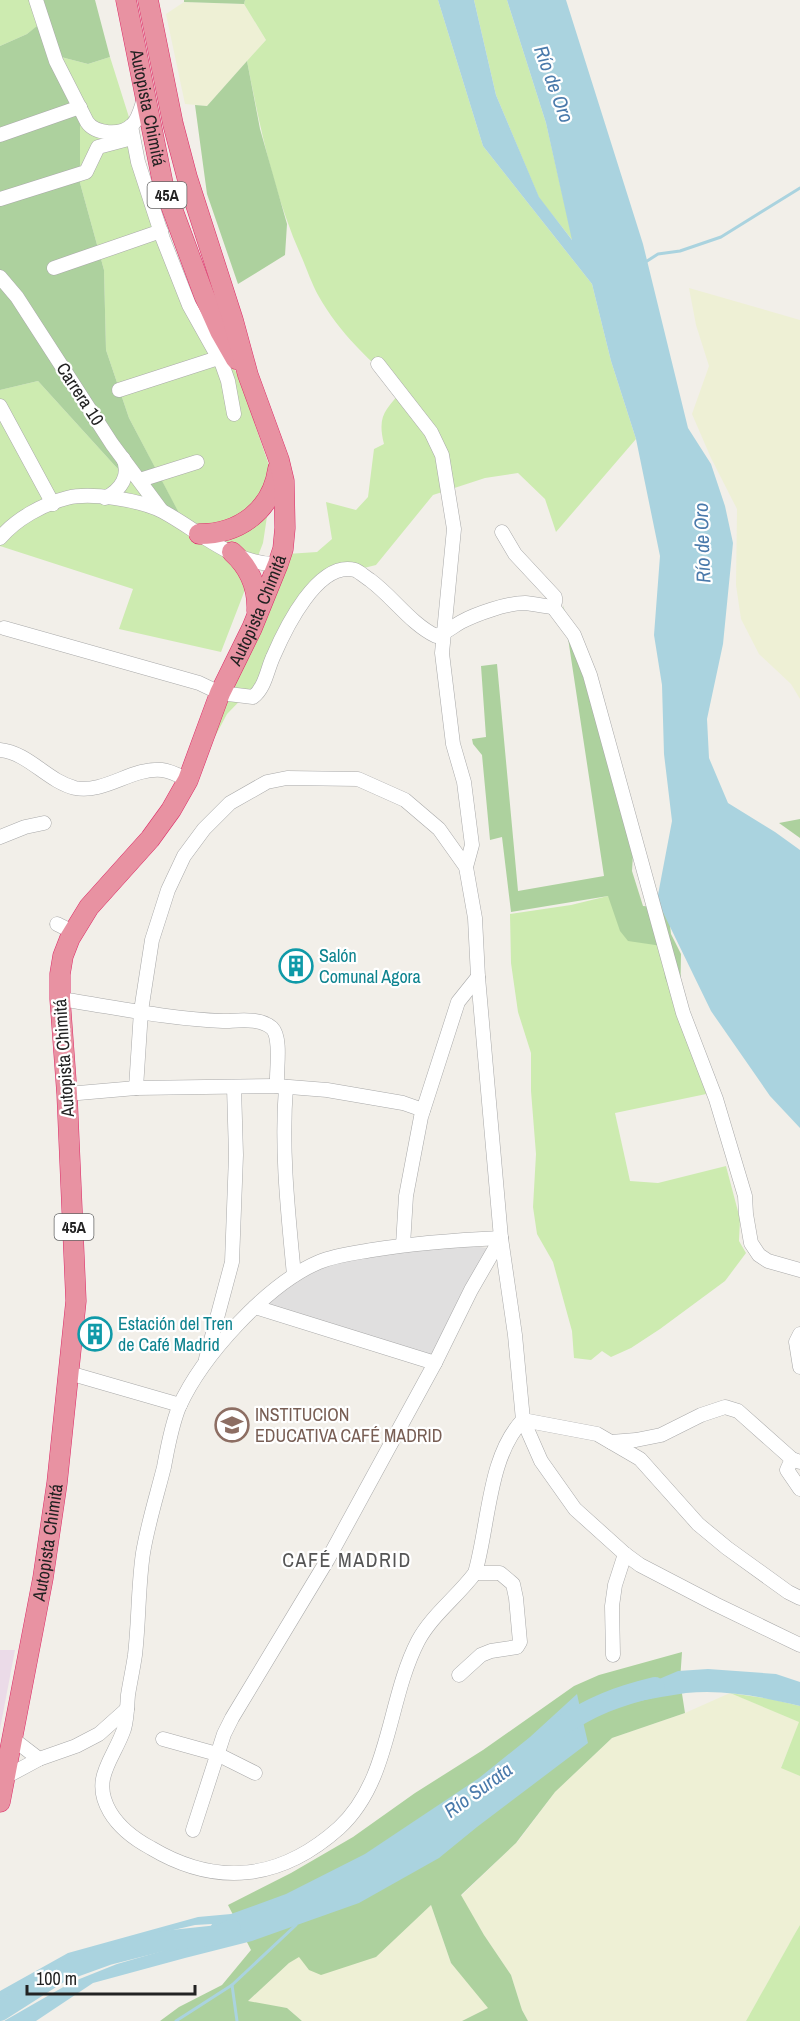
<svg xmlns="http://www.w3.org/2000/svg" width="800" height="2021" font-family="'Archivo Narrow',sans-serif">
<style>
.residential{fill:#e0dfdf}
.industrial{fill:#ebdbe8}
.farmland{fill:#eef0d5}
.grass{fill:#cdebb0}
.forest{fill:#add19e}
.water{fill:#aad3df}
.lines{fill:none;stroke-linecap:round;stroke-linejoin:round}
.stream{stroke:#aad3df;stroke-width:3}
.river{stroke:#aad3df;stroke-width:20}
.minor-casing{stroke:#a9a9a9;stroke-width:15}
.highway-casing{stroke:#dc2a67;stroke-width:21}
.minor{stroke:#fff;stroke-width:14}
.highway{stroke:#e892a2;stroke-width:20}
.labels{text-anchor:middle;stroke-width:4.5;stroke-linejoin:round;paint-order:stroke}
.shield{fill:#fff;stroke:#646464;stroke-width:1.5}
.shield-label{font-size:16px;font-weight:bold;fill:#222}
.street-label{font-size:18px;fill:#222;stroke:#fff}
.culture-label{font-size:18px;fill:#0d838f;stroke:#fff;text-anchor:start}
.education-label{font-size:18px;fill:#785e54;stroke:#fff;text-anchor:start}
.water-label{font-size:20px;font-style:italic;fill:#4a7aab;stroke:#fff}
.neighbourhood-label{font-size:20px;letter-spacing:1.5px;fill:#555;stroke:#fff}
</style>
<rect width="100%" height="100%" fill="#f2efe9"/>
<polygon class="residential" points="457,1244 487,1248 432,1359 262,1308 305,1272 351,1258"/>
<polygon class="industrial" points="0,1650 15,1650 0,1729"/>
<g class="farmland">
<polygon points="184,2 244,4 266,40 207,106 185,104 166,14"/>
<polygon points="689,288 800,320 800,699 791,684 759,654 741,619 736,585 737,509 711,458 692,414 709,366 696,325"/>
<polygon points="730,1693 800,1722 781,1767 800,1776 800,1925 746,2021 528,2021 522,2010 511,1975 484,1935 461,1896 519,1840 555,1792 612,1738 685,1713"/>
<polygon points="431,1905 451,1963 489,2008 462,2021 302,2021 287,2008 247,2002 289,1963 299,1956 309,1970 375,1957"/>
</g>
<g class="grass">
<polygon points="0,0 38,0 48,18 27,34 0,46"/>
<path d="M245 0H438L483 146 592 284 611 361 636 439 556 532 545 499 518 473 485 478 433 495 376 565 360 569 326 570 261 679 227 714 193 778 287 554 317 552 332 539 326 502 356 510 368 497 374 449 384 444C377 416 385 410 403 390 371 362 339 333 318 295 312 284 307 270 302 258 274 195 260 128 247 61L266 40 244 4Z"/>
<polygon points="474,0 507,0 546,123 573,241 539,198 496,95"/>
<polygon points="61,57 88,64 110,57 145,168 192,302 238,375 273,477 263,543 221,652 119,629 133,589 0,546 0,390 38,381 117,468 189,533 129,418 106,350 104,270 80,183 80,99"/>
<polygon points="608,896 662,945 711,1093 615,1113 630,1181 658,1183 726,1166 740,1219 739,1241 746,1253 725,1281 660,1329 631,1348 611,1357 602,1351 591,1360 574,1358 572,1331 553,1262 537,1234 533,1207 536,1154 531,1091 531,1053 518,1012 511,963 510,914 571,905"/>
<polygon points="730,1693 771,1699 800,1706 800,1776 781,1768 799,1722"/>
<polygon points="800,1925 800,2021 746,2021 793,1937"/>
</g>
<g class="forest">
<polygon points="38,0 95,0 110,57 88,64 61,57 80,99 80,183 104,270 106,350 129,418 190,534 117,468 38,381 0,390 0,46 27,34 47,18"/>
<polygon points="184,0 245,0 244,4 184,2"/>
<polygon points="247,61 260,129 287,224 285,255 238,284 207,194 195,105 207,106"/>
<polygon points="563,605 633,854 632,871 643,906 668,908 671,934 681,954 680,1011 665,978 662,946 628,941 620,931 608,896 511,912 502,837 490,840 482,755 473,744 472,739 486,737 481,666 497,664 518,891 604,876"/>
<polygon points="800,819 800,838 779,823"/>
<polygon points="682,1652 680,1681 685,1713 612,1738 555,1792 516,1843 461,1895 484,1935 511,1975 522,2010 528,2021 462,2021 488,2008 451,1963 431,1905 376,1957 321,1975 309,1970 299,1957 289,1963 248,2001 287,2008 302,2021 160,2021 179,2007 222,1985 251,1950 228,1905 291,1873 353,1837 415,1793 483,1750 574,1686 599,1675"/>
</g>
<g class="water">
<polygon points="438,0 474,0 496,95 539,197 572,240 546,123 507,0 566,0 643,244 688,428 711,464 725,506 733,543 723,644 707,719 709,758 728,803 775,832 800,850 800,1128 770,1096 711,1011 657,900 672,821 664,754 662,685 654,635 660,556 636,439 611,361 592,284 483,146"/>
<path d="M708 1669 776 1674 800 1682V1706C763 1697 724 1689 686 1693 651 1698 616 1706 581 1713L588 1743 477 1827 439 1858 359 1903 252 1941 185 1958 93 1983 36 2021H4L72 1982 117 1964 204 1939 212 1924 195 1925 126 1941 77 1957 40 1975 0 2000V1991L68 1953 198 1917 231 1914 286 1894 365 1854 479 1778 530 1737 577 1694 581 1712 678 1671Z"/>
</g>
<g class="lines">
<g class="stream">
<polyline points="644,263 658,254 680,251 721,237 800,188"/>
<polyline points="232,1985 237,2021"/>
<polyline points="176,2021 232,1985 296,1925"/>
</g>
<g class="river">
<path d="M559 1728C591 1706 618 1696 655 1687"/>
<polyline points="0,2011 61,1972 108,1955 163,1941 219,1935 231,1929"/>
</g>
<defs>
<g id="minor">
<path d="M36 0 56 61 87 122C95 134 121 136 132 125 139 119 141 107 144 99"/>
<polyline points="131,126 138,162 163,239 189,305 222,364 228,381 234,414"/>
<polyline points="0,135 80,107"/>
<polyline points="0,199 86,172 98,147 132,138"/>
<polyline points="54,268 161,231"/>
<polyline points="0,277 17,297 112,444 161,510"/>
<polyline points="378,364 431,432 442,455 454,529 442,653 453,744 464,782 472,845 466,867"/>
<polyline points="119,390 218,358"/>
<polyline points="0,406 53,504"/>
<polyline points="140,480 197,462"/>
<path d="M105 498C121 490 131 475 123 458"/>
<polyline points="502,532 515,554 555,597 555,602 553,607 574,635 590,675 683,1013 716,1099 745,1196 746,1214 751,1243 759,1255 768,1261 800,1270"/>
<path d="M0 538C16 519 43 504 67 498 91 492 140 500 162 511 198 530 235 566 278 564"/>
<path d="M4 628 199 683 220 693 253 697C265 688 267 670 273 657 285 629 318 560 355 570 360 572 365 577 370 580 393 597 411 624 436 636 446 633 452 627 461 622 476 614 507 603 525 603 534 604 544 606 553 607"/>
<path d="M0 750C29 753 47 781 75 788 105 794 132 767 162 770 171 771 180 776 188 780"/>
<polyline points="0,837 25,827 44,823"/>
<polyline points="57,924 73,932"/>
<path d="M60 999C114 1007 168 1019 223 1021 237 1021 260 1017 272 1028 282 1038 276 1071 277 1086"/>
<path d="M286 1087C281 1150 288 1212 294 1275"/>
<polyline points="136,1088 141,1011 152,940 168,890 184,856 204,829 230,803 267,782 287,778 358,779 405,800 439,829 466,867 475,918 478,977 501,1238 515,1335 523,1420 541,1461 575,1509 625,1554 640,1565 715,1604 800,1645"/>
<polyline points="67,1094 136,1088 277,1086 327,1090 403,1103 423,1110"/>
<path d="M501 1238C458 1240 415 1243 372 1250 355 1253 336 1255 319 1262 267 1284 202 1356 179 1407 171 1427 168 1446 164 1467 157 1495 148 1523 143 1553 138 1587 139 1621 135 1655 133 1669 130 1682 128 1695 127 1707 127 1719 124 1729 114 1759 90 1778 110 1812 119 1827 136 1840 151 1848 218 1888 282 1879 339 1828 391 1780 387 1701 418 1641 432 1615 457 1597 475 1573 489 1525 488 1456 523 1420"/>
<polyline points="403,1245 406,1196 421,1117 458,1002 478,977"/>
<polyline points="255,1307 435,1363"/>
<polyline points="800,1334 796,1342 800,1367"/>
<polyline points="206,1359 232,1262 236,1155 234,1087"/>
<polyline points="69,1373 180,1405"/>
<polyline points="523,1420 597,1434 640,1459 698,1524 727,1548 788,1592 800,1598"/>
<polyline points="611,1442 636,1440 661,1435 701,1415 725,1407 738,1411 792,1459 800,1462"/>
<polyline points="792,1459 787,1470 800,1489"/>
<polyline points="613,1655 612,1606 615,1585 625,1554"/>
<polyline points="459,1675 481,1655 491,1651 517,1647 520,1642 516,1598 513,1584 500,1573 475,1573"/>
<polyline points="13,1739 39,1759"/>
<polyline points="163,1739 217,1754 255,1773"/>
<polyline points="0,1780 39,1759 76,1746 99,1734 127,1709"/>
<polyline points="193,1830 224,1734 232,1718 328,1559 435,1363 471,1290 501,1238"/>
</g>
<g id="highway">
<path id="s1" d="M126 0 163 184 204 295 220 331 236 359"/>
<path d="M199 534C240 534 272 510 278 469"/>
<path d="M232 552C250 568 258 587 257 611"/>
<path id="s2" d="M0 1802 43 1578 57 1483 76 1301 67 1094 60 999V974L63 956 70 938 89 907 150 839 171 810 188 780 220 693 252 628 278 564 283 549 285 528 284 481 279 460 248 375 233 320 187 177 173 124 148 0"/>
</g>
</defs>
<use href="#minor" class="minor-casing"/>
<use href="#highway" class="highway-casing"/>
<use href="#minor" class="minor"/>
<use href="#highway" class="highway"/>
</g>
<defs>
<symbol id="building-ring" viewBox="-11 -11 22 22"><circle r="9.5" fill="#fff" stroke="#0f9aa8" stroke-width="1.5"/><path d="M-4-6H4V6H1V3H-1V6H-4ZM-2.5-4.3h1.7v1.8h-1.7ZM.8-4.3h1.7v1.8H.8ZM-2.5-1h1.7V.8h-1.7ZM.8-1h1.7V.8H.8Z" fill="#0f9aa8"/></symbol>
<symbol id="school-ring" viewBox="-11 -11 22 22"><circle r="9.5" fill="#fff" stroke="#8d6e63" stroke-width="1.5"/><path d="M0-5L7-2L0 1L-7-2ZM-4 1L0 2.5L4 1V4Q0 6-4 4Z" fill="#8d6e63"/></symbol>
</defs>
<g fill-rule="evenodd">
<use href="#building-ring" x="277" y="947" width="38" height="38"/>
<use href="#building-ring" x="76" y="1315" width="38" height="38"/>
<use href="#school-ring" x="213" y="1406" width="38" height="38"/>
</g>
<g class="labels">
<g class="shield">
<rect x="147.5" y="182" width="39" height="26" rx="4.5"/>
<rect x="54.5" y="1214" width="39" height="26" rx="4.5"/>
</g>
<g class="shield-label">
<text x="167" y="201">45A</text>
<text x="74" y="1233">45A</text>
</g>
<g class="street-label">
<text dy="6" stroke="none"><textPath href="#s1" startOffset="110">Autopista Chimitá</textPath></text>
<text transform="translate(80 394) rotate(57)" y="6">Carrera 10</text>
<text dy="6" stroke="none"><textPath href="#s2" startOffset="1254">Autopista Chimitá</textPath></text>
<text transform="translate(64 1058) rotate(-94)" y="6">Autopista Chimitá</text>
<text dy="6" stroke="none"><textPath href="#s2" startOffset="264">Autopista Chimitá</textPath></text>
</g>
<g class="culture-label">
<text x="319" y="962">Salón<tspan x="319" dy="21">Comunal Agora</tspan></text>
<text x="118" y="1330">Estación del Tren<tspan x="118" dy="21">de Café Madrid</tspan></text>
</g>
<g class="education-label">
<text x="255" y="1421">INSTITUCION<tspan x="255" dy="21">EDUCATIVA CAFÉ MADRID</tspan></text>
</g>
<g class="water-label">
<text transform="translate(554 84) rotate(70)" y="7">Río de Oro</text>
<text transform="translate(702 543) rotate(-92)" y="7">Río de Oro</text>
<text transform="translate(478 1790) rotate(-36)" y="7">Río Surata</text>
</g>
<g class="neighbourhood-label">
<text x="347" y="1567">CAFÉ MADRID</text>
</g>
</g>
<path d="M27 1985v9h168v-9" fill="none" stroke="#222222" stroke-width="3"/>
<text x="36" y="1985" font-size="18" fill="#222222" stroke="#ffffff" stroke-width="4.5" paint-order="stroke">100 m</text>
</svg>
